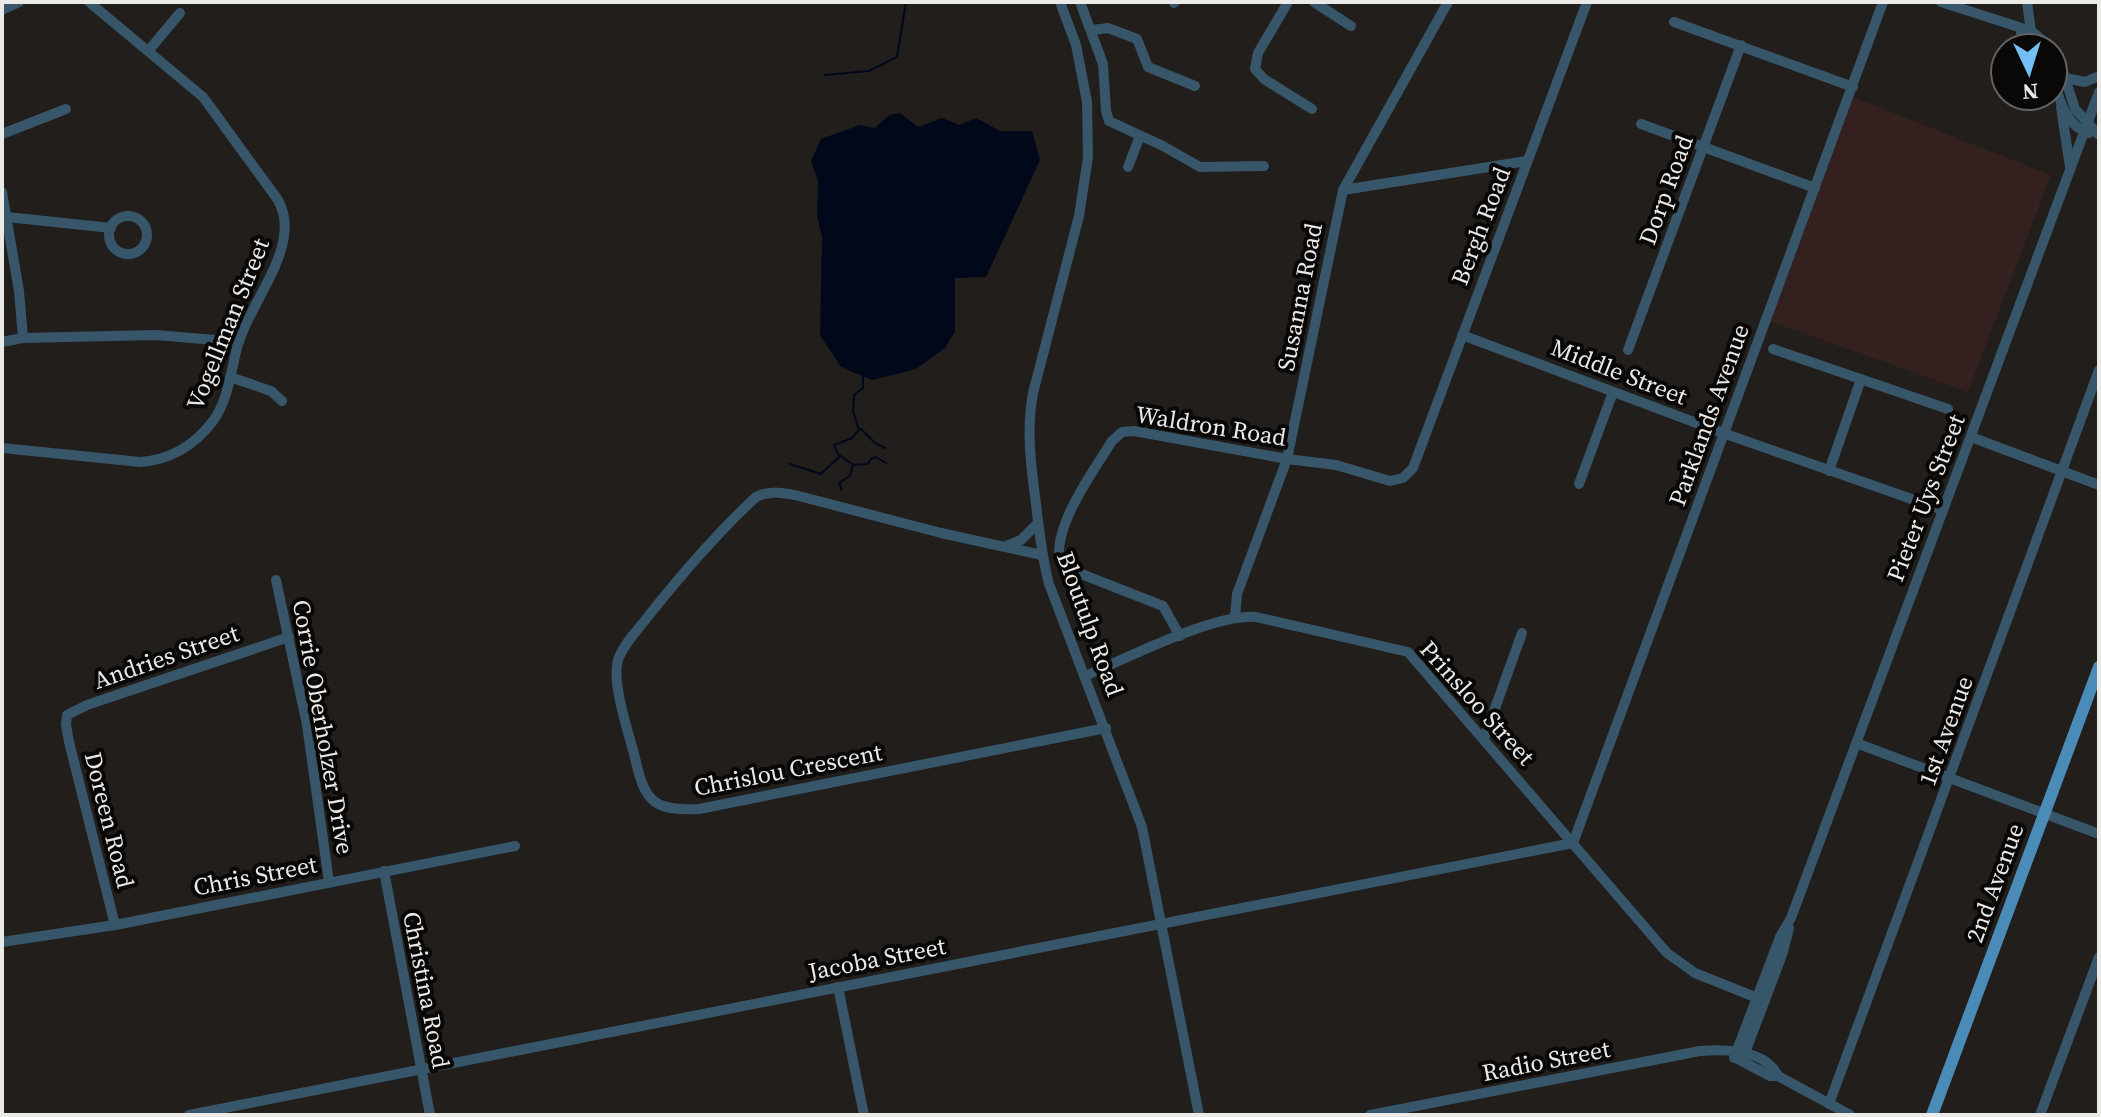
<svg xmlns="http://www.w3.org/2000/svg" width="2101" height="1117" font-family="'Source Serif 4',serif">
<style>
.education{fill:#33201f}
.water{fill:#00081a}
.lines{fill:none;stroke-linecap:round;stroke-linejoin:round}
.stream{stroke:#00081a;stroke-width:2}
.minor{stroke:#37566a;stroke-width:10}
.major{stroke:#4a8cb7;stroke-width:12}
.labels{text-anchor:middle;stroke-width:8;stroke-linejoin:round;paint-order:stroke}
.street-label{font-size:24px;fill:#eceae7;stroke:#0a0807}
</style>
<rect width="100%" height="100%" fill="#211e1b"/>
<polygon class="education" points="1853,97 2051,175 1968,392 1769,321"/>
<polygon class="water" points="900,113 918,127 942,118 959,125 976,118 1000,131 1032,131 1040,160 986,277 955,278 955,331 945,348 916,369 872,380 841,367 820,335 822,237 817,216 818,181 811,161 821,139 860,125 875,128 889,115"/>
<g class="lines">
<g class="stream">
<polyline points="825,75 869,71 897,57 906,2"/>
<polyline points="861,429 875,443 885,448"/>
<polyline points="790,464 821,474 840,456"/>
<polyline points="853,465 868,464 871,459 876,457 886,463"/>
<polyline points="842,490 839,483 850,476 853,465 838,454 834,445 852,438 859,430 853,411 854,395 863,388 863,376"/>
</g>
<g class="minor">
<path d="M1060 2 1076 45 1087 102 1088 157 1079 216 1033 393C1026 431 1031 466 1036 504 1039 531 1042 558 1049 584L1142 827 1199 1115"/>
<polyline points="1080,2 1103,64 1106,111 1109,121 1163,146 1200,167 1264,166"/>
<polyline points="1288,2 1258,53 1255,69 1264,79 1312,109"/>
<polyline points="1314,2 1351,26"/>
<polyline points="1941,2 2031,31 2052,48"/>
<polyline points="2027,2 2031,31"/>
<polyline points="1174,3 1175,2"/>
<polyline points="2,10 19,2"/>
<polyline points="1674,22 1853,87"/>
<polyline points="1092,30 1108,28 1137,39 1148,67 1195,86"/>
<polyline points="2021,33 2040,48"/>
<polyline points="2053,49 2060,62 2075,109 2098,134"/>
<polyline points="149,50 180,13"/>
<path d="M2053 78C2059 99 2066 127 2089 133"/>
<polyline points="2065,78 2085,82 2099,76"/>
<polyline points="2061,107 2070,167"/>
<polyline points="1641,124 1815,188"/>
<polyline points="2,134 66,109"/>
<polyline points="1128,167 1140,136"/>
<polyline points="1343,190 1527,161"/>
<polyline points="2,192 19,291 23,338"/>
<circle cx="128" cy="235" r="19"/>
<polyline points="7,217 111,228"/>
<polyline points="1462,335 1723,433 1943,510"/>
<polyline points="2,342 23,338 156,335 239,342"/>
<polyline points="1773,349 1948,409"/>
<polyline points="1628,350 1741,45"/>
<polyline points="230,377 271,391 282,401"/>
<polyline points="1971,437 2099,485"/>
<path d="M2 448 140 462C171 460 194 446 213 421 229 399 231 369 238 344 249 309 280 270 284 236 286 223 284 211 278 200L203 97 89 2"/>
<polyline points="1829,471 1861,379"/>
<polyline points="1579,484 1613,392"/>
<polyline points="1006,546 1021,540 1038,523"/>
<path d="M1042 555 941 533 795 495C781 493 770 490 756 497 716 534 680 576 646 619 636 632 623 645 618 660 611 684 630 736 636 762 645 803 656 811 699 809L1106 728"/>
<polyline points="276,580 307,725 329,882"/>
<polyline points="1235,617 1237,594 1287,459 1343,190 1448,2"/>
<path d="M1180 636 1163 606 1066 568 1060 562C1052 527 1094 470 1112 441L1122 432 1134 431 1287 459 1336 465 1390 481 1403 478 1413 468 1587 2"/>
<path d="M1085 676C1127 658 1213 614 1256 617L1408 652 1667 953 1695 973 1765 1001"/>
<polyline points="1484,739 1522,633"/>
<polyline points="1856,743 2099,834"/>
<polyline points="384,871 430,1115"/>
<polyline points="115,925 69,742 66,725 67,715 87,705 289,637"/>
<polyline points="2,942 115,925 515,846"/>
<polyline points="838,987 864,1115"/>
<polyline points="1734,1058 1780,937 1791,918 2099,92"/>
<polyline points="1736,1058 1770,1076 1778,1076 1850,1115"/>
<polyline points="1742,1061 1783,952 1789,928"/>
<polyline points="1829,1104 2099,370"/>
<polyline points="189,1115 1573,843 1883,2"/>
<path d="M1370 1115 1700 1051C1725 1049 1765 1049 1778 1076"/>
<polyline points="2040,1115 2099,957"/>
</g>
<polyline class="major" points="1932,1115 2099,667"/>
</g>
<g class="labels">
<g class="street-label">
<text transform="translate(1666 190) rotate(-70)" y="8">Dorp Road</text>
<text transform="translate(1481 226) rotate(-69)" y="8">Bergh Road</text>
<text transform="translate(1300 297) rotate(-79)" y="8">Susanna Road</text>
<text transform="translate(228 324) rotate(-68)" y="8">Vogellman Street</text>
<text transform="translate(1619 372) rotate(21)" y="8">Middle Street</text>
<text transform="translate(1709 415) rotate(-70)" y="8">Parklands Avenue</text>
<text transform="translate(1211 426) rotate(9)" y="8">Waldron Road</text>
<text transform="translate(1926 498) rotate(-69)" y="8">Pieter Uys Street</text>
<text transform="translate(1090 624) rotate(70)" y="8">Bloutulp Road</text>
<text transform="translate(166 657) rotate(-19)" y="8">Andries Street</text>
<text transform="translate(1477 703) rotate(48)" y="8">Prinsloo Street</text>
<text transform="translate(323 727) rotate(80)" y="8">Corrie Oberholzer Drive</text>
<text transform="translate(1946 731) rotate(-70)" y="8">1st Avenue</text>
<text transform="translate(788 770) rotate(-11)" y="8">Chrislou Crescent</text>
<text transform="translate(109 820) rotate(76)" y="8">Doreen Road</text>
<text transform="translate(255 876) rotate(-11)" y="8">Chris Street</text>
<text transform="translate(1995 883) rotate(-70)" y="8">2nd Avenue</text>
<text transform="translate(877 959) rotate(-11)" y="8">Jacoba Street</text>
<text transform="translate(426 990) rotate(79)" y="8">Christina Road</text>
<text transform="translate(1546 1061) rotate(-11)" y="8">Radio Street</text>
</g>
</g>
<rect width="2101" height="1117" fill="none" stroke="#eceae7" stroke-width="8"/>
<g transform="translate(2029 72) rotate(176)"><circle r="38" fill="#0a0807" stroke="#646261" stroke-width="2"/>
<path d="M0-6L14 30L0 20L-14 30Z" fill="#73c0f6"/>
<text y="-12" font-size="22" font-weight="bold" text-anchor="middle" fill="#eceae7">N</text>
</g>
</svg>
